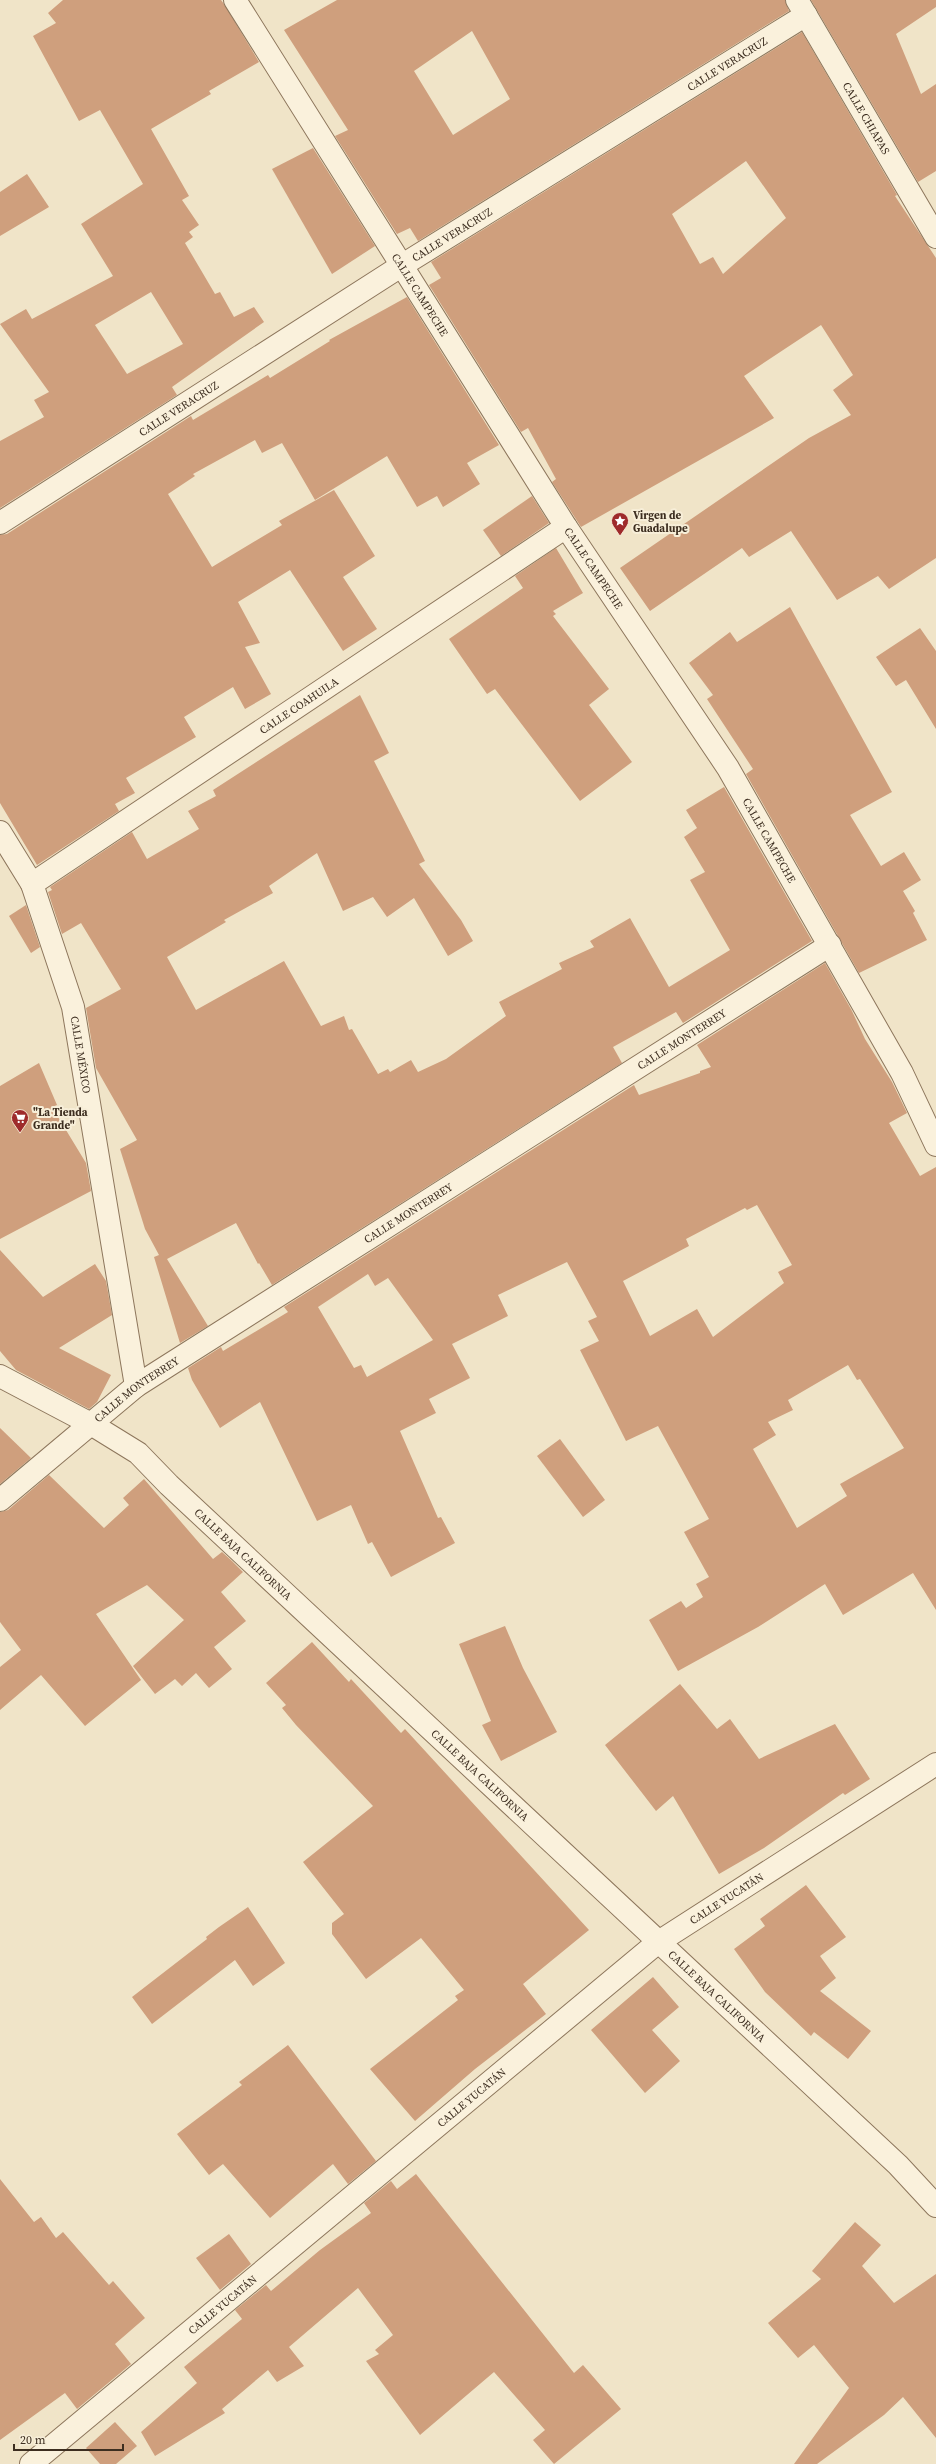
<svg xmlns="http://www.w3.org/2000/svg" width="936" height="2464" font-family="'Source Serif 4',serif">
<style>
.building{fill:#cf9f7d;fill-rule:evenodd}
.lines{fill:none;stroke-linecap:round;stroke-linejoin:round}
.minor-casing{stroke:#8d765c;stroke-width:24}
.minor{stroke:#faf1dc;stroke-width:22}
.labels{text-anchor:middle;stroke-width:4;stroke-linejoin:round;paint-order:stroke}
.street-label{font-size:11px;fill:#3d2e20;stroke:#f7eed8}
.poi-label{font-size:11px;font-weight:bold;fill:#3d2e20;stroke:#f7eed8;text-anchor:start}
</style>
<rect width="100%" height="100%" fill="#f0e4c8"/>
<g class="building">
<path d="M63 0H221L224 4 259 62 209 91 211 94 151 129 189 196 182 200 199 225 189 232 193 237 185 243 215 294 220 292 234 317 254 307 264 322 172 387 177 395 0 508V441L44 417 34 400 49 392 0 324 26 309 32 319 113 276 81 224 143 184 100 110 79 121 33 36 56 23 48 13ZM151 292 183 344 127 374 95 325Z"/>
<path d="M337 0H785L789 11 418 241 410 228 397 234 335 136 348 130 284 30ZM472 31 510 99 453 135 414 71Z"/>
<polygon points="811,0 936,0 936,7 896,34 921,94 936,84 936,171 918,182"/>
<path d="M802 32 897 195 895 196 936 258V558L889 589 878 576 837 600 791 531 749 557 742 548 650 611 620 568 809 438 851 415 833 390 853 375 821 325 744 376 774 418 581 527 552 482 556 479 528 428 521 432 429 285 441 278 431 262ZM746 161 786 218 723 274 713 257 700 264 672 214Z"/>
<polygon points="313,148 375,246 332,274 272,169"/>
<polygon points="27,174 49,207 0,236 0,192"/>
<polygon points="407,297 499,445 467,463 480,484 443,507 437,496 417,507 387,456 315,500 282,443 262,453 255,440 193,474 195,476 168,494 212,567 282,525 279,521 334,490 375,556 343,577 377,629 343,651 290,570 238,602 260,643 245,647 271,694 245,709 233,687 184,717 196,737 126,778 135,793 115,804 119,811 37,865 0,803 0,535 7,534 191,416 193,420 268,375 270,378 330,341 329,340"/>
<polygon points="532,496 549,523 501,556 483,530"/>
<polygon points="556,548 583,593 553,611 556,614 553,616 609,689 589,705 632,762 580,801 495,689 487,694 449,639 523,588 515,576"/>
<polygon points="790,607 892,792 850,815 881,866 904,852 921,880 903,891 915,911 913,913 927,940 859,973 746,774 753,769 707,699 713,695 689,663 730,632 737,642"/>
<polygon points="920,628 936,651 936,729 906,680 896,686 876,657"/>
<polygon points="360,695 389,753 374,761 425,861 419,864 461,920 473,941 448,956 414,898 387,917 373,897 343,911 317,853 269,886 273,893 224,920 226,922 167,957 196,1010 284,961 321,1026 344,1016 349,1030 352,1029 378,1074 388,1069 390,1072 411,1060 418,1072 446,1059 506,1016 499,1002 562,969 559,963 594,947 590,941 630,918 669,987 730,950 690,880 705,872 684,837 697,828 686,810 724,787 812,941 683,1023 676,1012 613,1047 622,1063 272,1285 259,1263 258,1264 236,1223 167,1259 208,1326 180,1343 154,1257 159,1255 145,1229 120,1149 137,1140 96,1068 86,1008 121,989 81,923 62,934 48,892 52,890 50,887 132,832 147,859 199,829 188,811 216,796 213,790"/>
<polygon points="26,905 40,947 31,953 9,916"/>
<path d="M825 963 852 1011 865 1039 892 1082 907 1113 889 1123 920 1176 936 1167V1610L913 1573 843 1615 825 1584 758 1627 678 1671 649 1620 681 1601 686 1608 703 1597 696 1584 709 1577 684 1532 709 1519 658 1426 626 1441 580 1350 599 1341 588 1321 597 1317 567 1262 498 1295 508 1316 452 1344 470 1378 429 1399 436 1413 400 1431 438 1518 441 1517 455 1543 391 1577 372 1542 368 1544 351 1505 317 1521 260 1402 220 1428 192 1380 188 1368 221 1347 223 1351 288 1312 284 1307 634 1085 639 1095 700 1073V1071L711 1067 697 1045ZM757 1205 792 1265 778 1272 784 1283 713 1337 697 1309 650 1336 623 1281 689 1246 686 1239 745 1208 747 1210ZM368 1274 375 1286 388 1278 433 1340 367 1377 361 1365 354 1368 318 1307ZM848 1365 857 1380 860 1379 904 1448 840 1484 847 1496 797 1528 753 1449 776 1435 768 1422 793 1410 788 1400Z"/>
<polygon points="39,1063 57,1105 52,1107 86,1163 91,1191 0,1239 0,1086"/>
<polygon points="0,1250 43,1297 95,1264 106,1281 112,1315 59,1348 111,1375 97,1402 89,1409 16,1370 0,1351"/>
<polygon points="0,1428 31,1458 0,1484"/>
<polygon points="560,1439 605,1500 583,1517 537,1456"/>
<polygon points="49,1475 104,1528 129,1505 123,1498 144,1479 213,1559 222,1552 232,1561 243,1572 221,1592 246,1621 214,1647 232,1669 209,1688 196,1673 182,1686 175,1679 155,1694 133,1666 184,1620 147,1585 96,1614 141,1680 85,1726 41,1675 0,1710 0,1667 21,1650 0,1622 0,1512 8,1510"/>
<polygon points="505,1626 523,1668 557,1732 501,1761 482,1725 491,1721 459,1644"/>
<polygon points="312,1642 349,1682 351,1679 401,1733 405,1729 589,1930 523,1984 546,2014 475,2069 415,2121 370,2069 458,2000 455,1996 464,1990 421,1938 366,1979 332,1934 332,1923 344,1914 303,1862 373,1806 296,1725 282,1708 286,1705 266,1683"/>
<polygon points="680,1684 717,1729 730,1719 759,1759 835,1724 870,1779 845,1795 843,1793 764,1848 719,1874 673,1796 656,1811 605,1745"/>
<polygon points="806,1885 846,1937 820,1956 836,1978 820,1991 871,2031 848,2059 814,2032 811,2036 765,1992 734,1949 765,1926 760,1919"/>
<polygon points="248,1907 285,1963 253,1986 235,1960 152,2024 132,1997 207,1939 206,1937 219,1927"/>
<polygon points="653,1977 679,2007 652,2030 680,2061 645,2093 591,2030"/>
<polygon points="288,2045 376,2161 348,2184 333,2164 270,2218 223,2164 209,2175 177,2134 242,2085 239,2082"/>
<polygon points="416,2174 574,2373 583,2365 621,2409 554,2464 533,2440 545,2430 494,2372 420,2435 366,2361 379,2354 375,2350 393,2335 358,2288 289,2347 304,2366 277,2382 268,2370 222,2409 225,2413 155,2456 141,2432 197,2383 184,2367 242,2319 235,2310 266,2285 271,2291 320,2250 371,2213 364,2203 391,2181 397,2189"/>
<polygon points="0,2179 34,2222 41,2217 56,2238 63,2232 109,2285 113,2281 145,2318 115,2344 131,2364 77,2409 65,2393 0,2440"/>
<polygon points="855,2222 881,2245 862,2266 894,2303 936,2274 936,2438 903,2397 884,2415 817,2464 794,2464 849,2388 814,2345 798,2358 768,2323 821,2279 812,2271"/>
<polygon points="229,2234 251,2264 220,2290 196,2258"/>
<polygon points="115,2422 137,2446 116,2464 100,2464 86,2448"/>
</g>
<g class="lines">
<defs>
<g id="minor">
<path id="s1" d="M235 0 566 527 728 768 902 1073 936 1145"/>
<path id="s2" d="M797 0 936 237"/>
<path id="s3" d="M0 523 401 266 806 15"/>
<path id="s4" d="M0 832 32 884 73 1007 136 1386"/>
<path id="s5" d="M32 884 566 527"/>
<path id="s6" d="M0 1376 91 1424 138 1453 169 1485 898 2165 936 2206"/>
<path id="s7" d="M0 1500 136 1386 830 945"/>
<path id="s8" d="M31 2464 657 1943 936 1764"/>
</g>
</defs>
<use href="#minor" class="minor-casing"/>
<use href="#minor" class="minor"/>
</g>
<defs>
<symbol id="sight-pin" viewBox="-11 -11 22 30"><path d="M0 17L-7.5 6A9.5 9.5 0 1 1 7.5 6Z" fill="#9e2a2b" stroke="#f7eed8"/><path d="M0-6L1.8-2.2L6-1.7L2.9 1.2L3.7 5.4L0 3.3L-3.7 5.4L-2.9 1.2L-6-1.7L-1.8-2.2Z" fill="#fff"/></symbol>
<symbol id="supermarket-pin" viewBox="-11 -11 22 30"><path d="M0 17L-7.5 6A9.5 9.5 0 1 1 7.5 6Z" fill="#9e2a2b" stroke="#f7eed8"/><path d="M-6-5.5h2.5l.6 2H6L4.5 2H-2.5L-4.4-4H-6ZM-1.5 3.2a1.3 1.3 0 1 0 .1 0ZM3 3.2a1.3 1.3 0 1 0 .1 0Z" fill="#fff"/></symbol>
</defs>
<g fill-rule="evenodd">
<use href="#sight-pin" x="610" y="511" width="20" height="27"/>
<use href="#supermarket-pin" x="10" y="1108" width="20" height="27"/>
</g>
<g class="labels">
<g class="street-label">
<text dy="4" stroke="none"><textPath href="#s3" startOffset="860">CALLE VERACRUZ</textPath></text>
<text dy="4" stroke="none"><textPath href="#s2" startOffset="137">CALLE CHIAPAS</textPath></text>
<text dy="4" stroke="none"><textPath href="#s3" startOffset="536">CALLE VERACRUZ</textPath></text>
<text dy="4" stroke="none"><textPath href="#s1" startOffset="348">CALLE CAMPECHE</textPath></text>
<text dy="4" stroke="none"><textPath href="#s3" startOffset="212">CALLE VERACRUZ</textPath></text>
<text dy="4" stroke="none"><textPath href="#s1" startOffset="672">CALLE CAMPECHE</textPath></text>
<text dy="4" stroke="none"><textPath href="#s5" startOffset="321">CALLE COAHUILA</textPath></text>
<text dy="4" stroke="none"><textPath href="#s1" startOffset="996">CALLE CAMPECHE</textPath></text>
<text dy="4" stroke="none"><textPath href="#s7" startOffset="824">CALLE MONTERREY</textPath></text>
<text dy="4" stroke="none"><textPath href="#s4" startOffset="239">CALLE MÉXICO</textPath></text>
<text dy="4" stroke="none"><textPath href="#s7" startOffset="500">CALLE MONTERREY</textPath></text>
<text dy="4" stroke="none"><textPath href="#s7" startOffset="176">CALLE MONTERREY</textPath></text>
<text dy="4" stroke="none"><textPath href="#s6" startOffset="304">CALLE BAJA CALIFORNIA</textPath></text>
<text dy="4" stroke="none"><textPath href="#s6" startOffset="628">CALLE BAJA CALIFORNIA</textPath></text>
<text dy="4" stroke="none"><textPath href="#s8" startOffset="897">CALLE YUCATÁN</textPath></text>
<text dy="4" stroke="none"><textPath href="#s6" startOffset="952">CALLE BAJA CALIFORNIA</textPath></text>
<text dy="4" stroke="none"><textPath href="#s8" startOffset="573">CALLE YUCATÁN</textPath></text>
<text dy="4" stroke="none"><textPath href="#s8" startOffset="249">CALLE YUCATÁN</textPath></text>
</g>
<g class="poi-label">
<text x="633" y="519">Virgen de<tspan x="633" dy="13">Guadalupe</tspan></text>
<text x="33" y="1116">"La Tienda<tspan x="33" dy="13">Grande"</tspan></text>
</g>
</g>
<path d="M14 2444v6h109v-6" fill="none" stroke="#3d2e20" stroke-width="2"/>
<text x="20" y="2444" font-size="12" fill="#3d2e20" stroke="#f7eed8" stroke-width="3" paint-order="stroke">20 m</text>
</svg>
